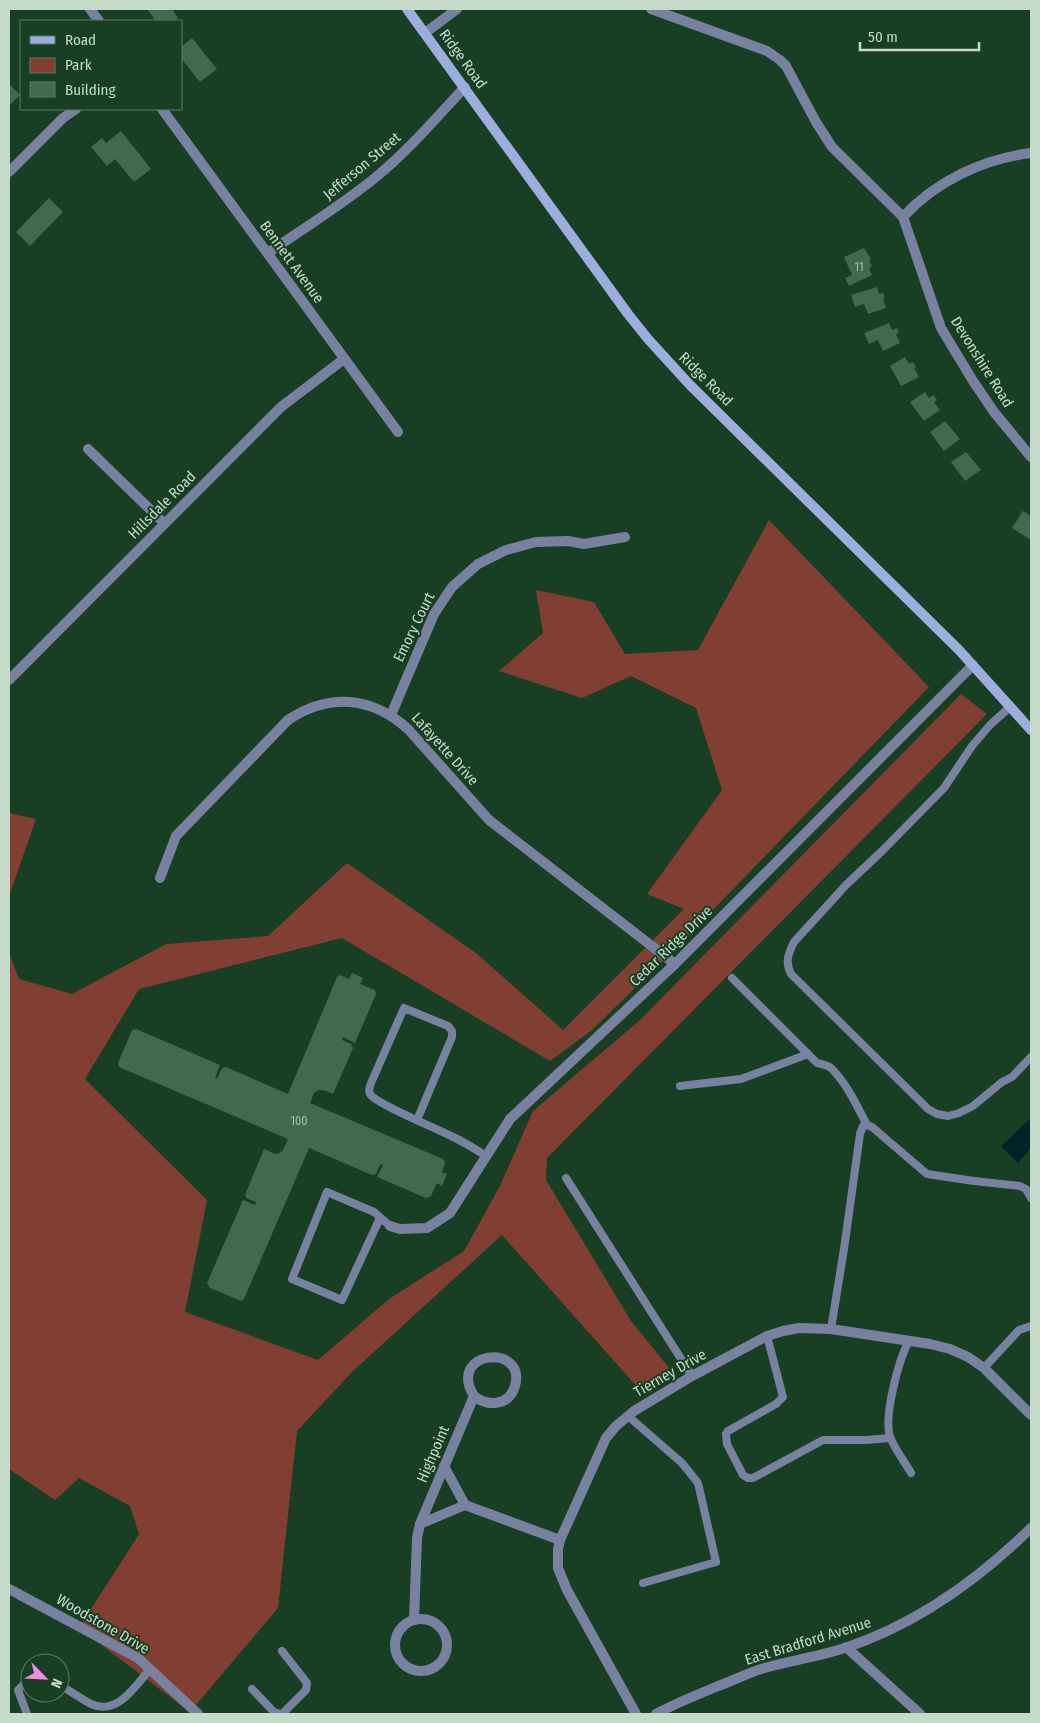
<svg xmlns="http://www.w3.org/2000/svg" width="1040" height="1723" font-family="'Fira Sans Condensed',sans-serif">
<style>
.green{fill:#813e33}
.water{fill:#002228}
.building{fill:#41694b}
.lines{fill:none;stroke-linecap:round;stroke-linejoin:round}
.service{stroke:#7882a0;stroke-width:8}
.minor{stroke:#7882a0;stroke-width:10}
.tertiary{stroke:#7882a0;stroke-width:10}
.secondary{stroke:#9daddd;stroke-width:10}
.labels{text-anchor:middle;stroke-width:4;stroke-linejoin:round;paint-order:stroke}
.number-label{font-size:12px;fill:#a4beaa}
.street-label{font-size:15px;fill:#c5dac9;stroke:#183f23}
</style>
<rect width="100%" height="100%" fill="#183f23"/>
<g class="green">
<polygon points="769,520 929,687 679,945 591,1031 550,1061 342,938 139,989 85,1079 207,1200 185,1312 318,1360 389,1299 464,1251 500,1186 533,1111 640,1020 961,694 987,714 547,1158 546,1180 631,1321 670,1369 639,1389 502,1235 352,1372 297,1431 278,1608 190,1712 79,1628 139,1534 130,1506 79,1478 55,1500 9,1469 9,953 19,979 72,994 166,944 268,936 347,863 476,953 563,1030 684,909 647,894 722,790 696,708 631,676 582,698 499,671 543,633 536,590 594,602 625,654 698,650"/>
<polygon points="9,813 36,819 9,896"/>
</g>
<polygon class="water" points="1031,1118 1031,1148 1018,1163 1001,1146"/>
<g class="building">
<polygon points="147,9 172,9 178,18 173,21 156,21"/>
<polygon points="192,38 217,69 200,82 181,58 181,47"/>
<polygon points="9,84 20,95 9,106"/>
<polygon points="121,131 151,169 134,182 115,159 107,166 91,147 102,138 106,143"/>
<polygon points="49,198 63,212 30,246 16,232"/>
<polygon points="864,248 871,259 869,260 872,266 869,268 872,275 849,286 845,278 852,275 844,257"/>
<polygon points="877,287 879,294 883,293 885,298 883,299 886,308 868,314 864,304 855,307 851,295"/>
<polygon points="889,323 892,330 897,328 899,333 896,334 900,343 883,351 878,340 869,344 864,333"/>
<polygon points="905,357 909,364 913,362 916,367 914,368 919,377 901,386 890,366"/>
<polygon points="925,392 929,398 934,395 937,400 934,402 940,410 924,421 910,402"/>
<polygon points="945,421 960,439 944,451 930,432"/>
<polygon points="966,452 981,470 965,481 951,462"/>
<polygon points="1023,511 1031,516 1031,540 1012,528"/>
<polygon points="352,973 363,978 360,984 375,990 376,994 355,1043 343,1037 342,1040 351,1044 353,1048 333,1094 324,1090 318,1090 314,1093 310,1103 443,1159 445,1163 442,1172 447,1174 442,1186 437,1183 431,1196 426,1198 377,1177 383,1165 380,1164 376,1174 372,1175 309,1148 244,1299 241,1301 210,1288 207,1283 243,1200 255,1205 256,1202 246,1198 245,1195 264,1149 275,1154 280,1153 283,1150 288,1139 119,1067 118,1063 132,1030 136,1029 220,1065 215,1078 217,1079 222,1068 226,1067 288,1094 337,977 340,975 349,979"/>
</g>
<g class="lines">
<g class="service">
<path d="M1011 706 990 725 972 746 944 788 882 851 846 885 794 942C788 954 785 962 791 974L928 1109 937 1114 948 1116 959 1113 973 1106 1002 1082 1012 1077 1031 1057"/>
<path d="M732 978 817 1063C823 1064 828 1065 832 1069 847 1084 857 1106 867 1125"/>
<polyline points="680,1086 741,1079 808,1054"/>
<path d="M417 1120 452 1037V1031L448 1026 404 1008 371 1083C370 1087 368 1090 370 1094 376 1104 436 1128 449 1135 462 1141 474 1148 486 1156"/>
<polyline points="566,1178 692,1376"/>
<polyline points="380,1218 342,1300 292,1279 327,1192 374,1212 390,1226"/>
<polyline points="831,1329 844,1249 860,1134 863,1126 867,1125 872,1127 927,1174 974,1181 1020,1186 1026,1189 1031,1198"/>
<polyline points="767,1336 783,1397 776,1404 728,1431 726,1434 727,1444 743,1475 748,1478 753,1478 823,1440 866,1440 890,1438"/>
<path d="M909 1341C899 1359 882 1420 891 1439 896 1451 905 1462 911 1473"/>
<polyline points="984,1368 1019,1330 1031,1326"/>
<polyline points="628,1416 682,1463 698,1483 716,1562 643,1583"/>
<path d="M60 1685C70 1691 80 1698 91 1704 117 1716 135 1687 150 1669"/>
<polyline points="252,1689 274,1712 281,1714"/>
<polyline points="27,1714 18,1690 30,1678"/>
<polyline points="282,1714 306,1690 307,1683 282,1651"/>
</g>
<g class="minor">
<polyline points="90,9 99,21"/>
<polyline points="651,9 767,51 780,60 786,66 816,122 832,147 903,217 941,328 973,381 994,412 1031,457"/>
<polyline points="425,33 457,9"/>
<polyline points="162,109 398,432"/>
<polyline points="9,172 63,118 76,109"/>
<path d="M903 217C936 181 983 159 1031 153"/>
<path d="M268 253C304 228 342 205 376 177 409 150 436 118 465 87"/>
<polyline points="88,449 164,523"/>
<polyline points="9,680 281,407 344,359"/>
<polyline points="391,715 434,614 452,587 478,564 506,550 536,542 568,541 584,544 625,537"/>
<path d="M160 878 176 836 288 720C329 693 371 696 408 729L489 820 675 964"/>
<polyline points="390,1226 400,1229 427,1228 450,1213 510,1119 675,964 973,665"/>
<polyline points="444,1466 465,1505 560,1540"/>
<polyline points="420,1524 465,1505"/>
<polyline points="9,1589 138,1658 198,1714"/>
<circle cx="421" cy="1645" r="26"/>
<path d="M414 1620 417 1538 420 1524 474 1396C488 1407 509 1406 515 1386 527 1343 446 1350 474 1396"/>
<polyline points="846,1647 920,1714"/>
<polyline points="636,1714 567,1590 558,1568 558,1549 560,1540 606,1438 616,1426 634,1411 692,1376 767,1336 783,1331 799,1328 831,1329 930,1344 950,1349 968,1357 984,1368 1031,1415"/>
</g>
<path class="tertiary" d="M656 1714C676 1703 697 1695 718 1686 732 1681 746 1674 761 1669 788 1661 817 1657 845 1648 917 1624 977 1581 1031 1528"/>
<polyline class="secondary" points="407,9 628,314 648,339 690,385 959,650 1031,730"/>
</g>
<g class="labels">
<g class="number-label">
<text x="859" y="271">11</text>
<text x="299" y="1125">100</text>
</g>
<g class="street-label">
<text transform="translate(463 59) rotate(54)" y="5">Ridge Road</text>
<text transform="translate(362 166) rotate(-40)" y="5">Jefferson Street</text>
<text transform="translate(292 262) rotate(54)" y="5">Bennett Avenue</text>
<text transform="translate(982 362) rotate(58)" y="5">Devonshire Road</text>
<text transform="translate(706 379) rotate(45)" y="5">Ridge Road</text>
<text transform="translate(162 505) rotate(-45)" y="5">Hillsdale Road</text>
<text transform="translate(414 627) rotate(-64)" y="5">Emory Court</text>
<text transform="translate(445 749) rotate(48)" y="5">Lafayette Drive</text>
<text transform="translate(671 946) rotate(-44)" y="5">Cedar Ridge Drive</text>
<text transform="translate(670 1373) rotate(-30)" y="5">Tierney Drive</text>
<text transform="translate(433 1454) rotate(-67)" y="5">Highpoint</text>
<text transform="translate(103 1624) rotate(30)" y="5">Woodstone Drive</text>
<text transform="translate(808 1641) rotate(-17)" y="5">East Bradford Avenue</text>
</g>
</g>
<rect width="1040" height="1723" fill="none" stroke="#c5dac9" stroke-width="20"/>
<rect x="20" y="20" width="162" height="90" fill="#183f23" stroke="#5d7d65"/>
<rect x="30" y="36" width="25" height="8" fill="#9daddd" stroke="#5d7d65"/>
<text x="65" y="45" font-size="15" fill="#c5dac9">Road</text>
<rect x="30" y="58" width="25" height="15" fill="#813e33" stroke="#5d7d65"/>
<text x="65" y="70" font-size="15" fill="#c5dac9">Park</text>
<rect x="30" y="82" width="25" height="15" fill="#41694b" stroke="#5d7d65"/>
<text x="65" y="95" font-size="15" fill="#c5dac9">Building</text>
<g transform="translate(45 1678) rotate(114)"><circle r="24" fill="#183f23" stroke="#5d7d65"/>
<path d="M0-4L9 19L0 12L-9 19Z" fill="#f788ec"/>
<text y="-8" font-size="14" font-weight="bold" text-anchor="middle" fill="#c5dac9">N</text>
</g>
<path d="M860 42v8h119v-8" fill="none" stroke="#c5dac9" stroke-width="2.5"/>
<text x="868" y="42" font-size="15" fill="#c5dac9" stroke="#183f23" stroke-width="4" paint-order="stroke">50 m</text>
</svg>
